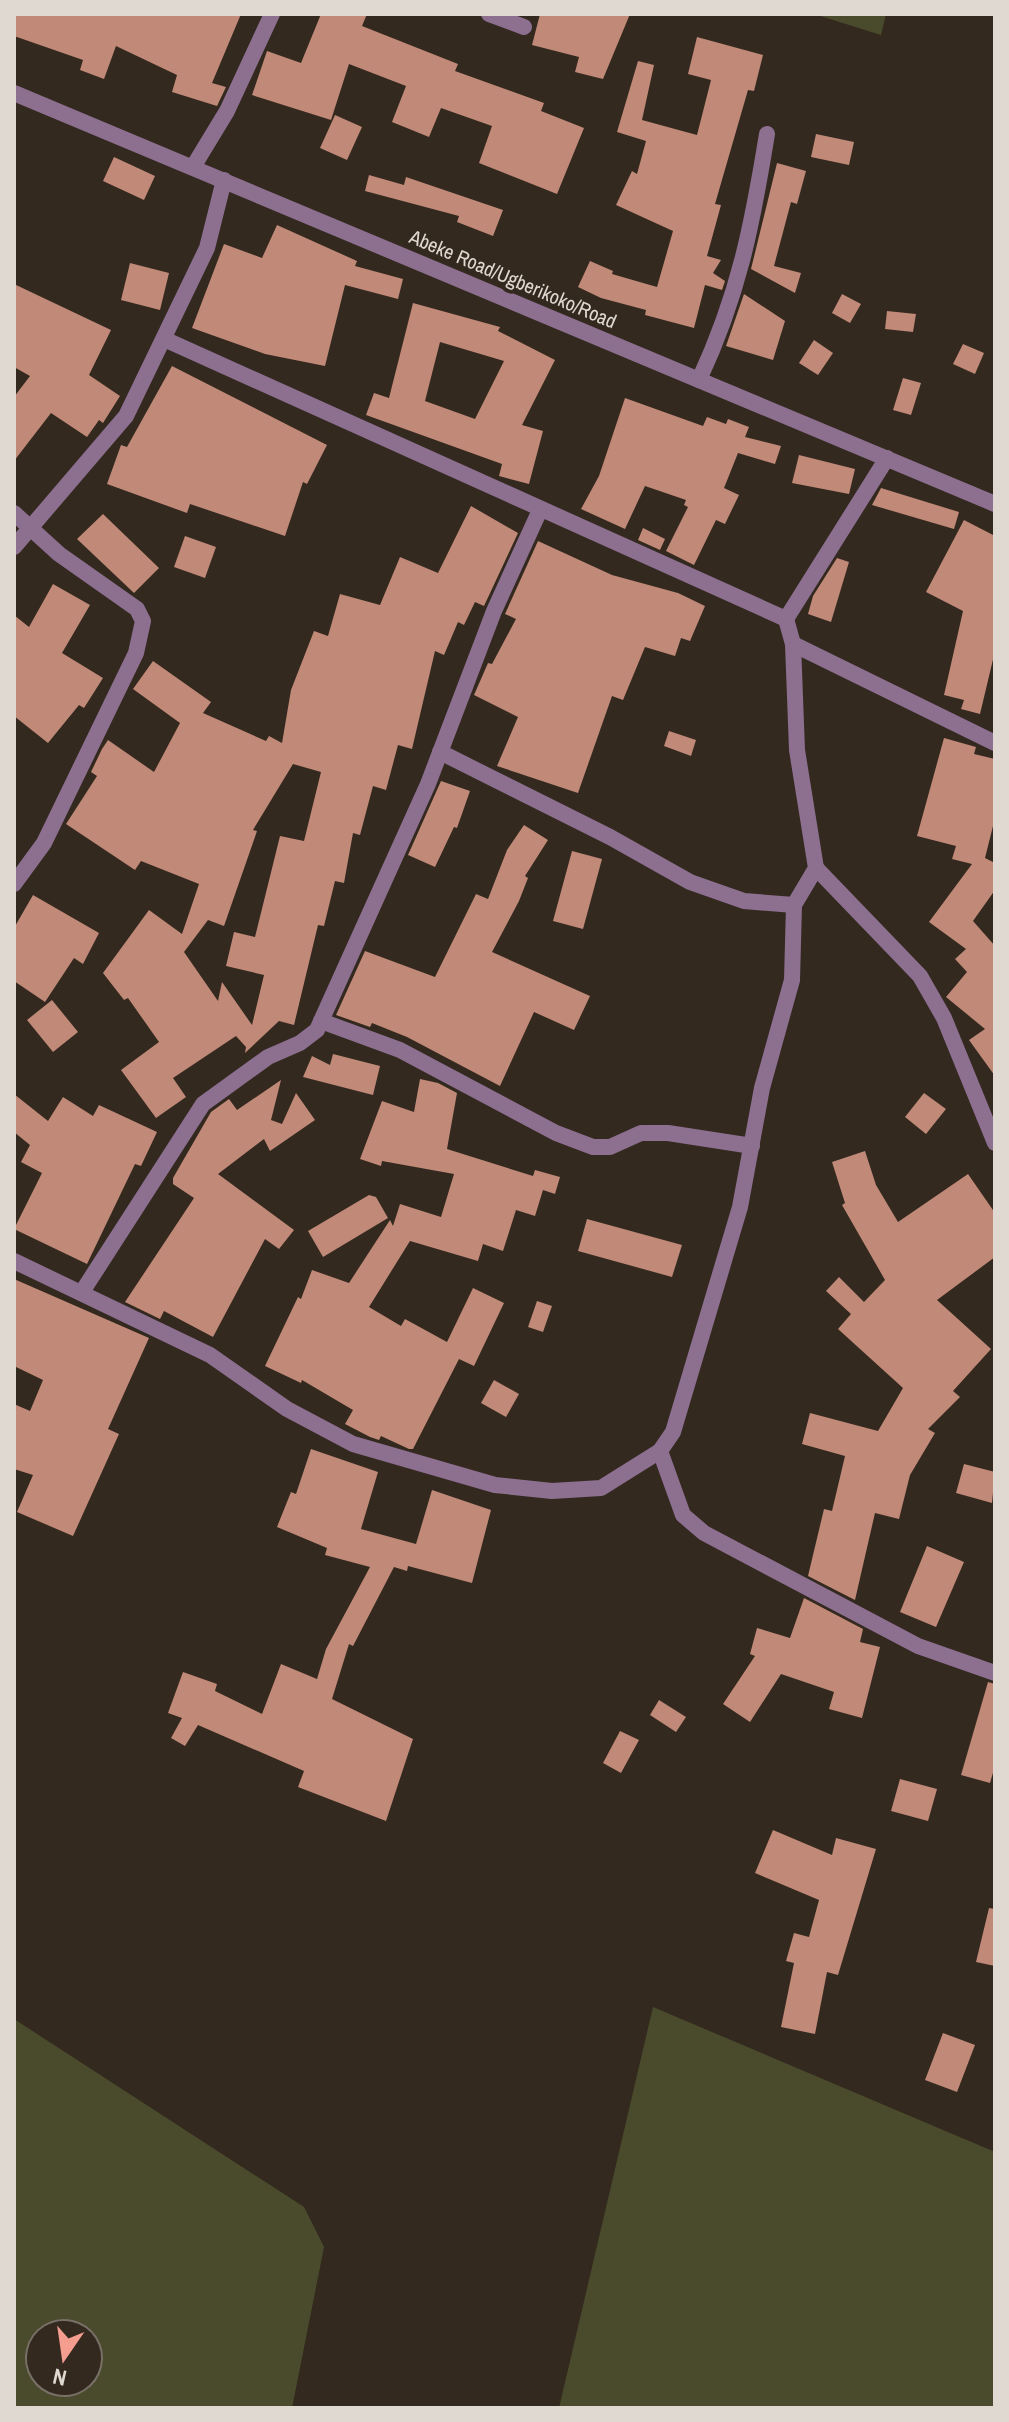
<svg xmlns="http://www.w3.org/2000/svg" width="1009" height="2422" font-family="'Archivo Narrow',sans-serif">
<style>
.green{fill:#4a4b2c;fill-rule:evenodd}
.building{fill:#c18977;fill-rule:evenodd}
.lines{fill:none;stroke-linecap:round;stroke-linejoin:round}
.minor{stroke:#8d6f90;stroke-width:16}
.tertiary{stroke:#8d6f90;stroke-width:16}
.labels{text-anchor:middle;stroke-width:8;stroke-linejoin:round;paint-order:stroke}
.street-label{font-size:20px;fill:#e0d9d2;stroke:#33291f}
</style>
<rect width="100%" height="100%" fill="#33291f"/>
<g class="green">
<polygon points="814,14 886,14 881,35"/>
<polygon points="653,2007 995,2152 995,2408 559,2408"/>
<path d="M14 2019 304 2207 324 2247 292 2408H14ZM40 2334H88V2382H40Z"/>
</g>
<g class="building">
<polygon points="14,14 241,14 212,83 226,87 217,106 172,92 177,75 116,46 104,79 80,70 83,60 14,36"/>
<polygon points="321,14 367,14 362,26 458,64 455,71 544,103 541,111 584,128 557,194 479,163 492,126 441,108 429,137 392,122 406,86 349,64 331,120 252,95 267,51 301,63"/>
<polygon points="540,14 630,14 603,79 575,72 579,57 532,45"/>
<polygon points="697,37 763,55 754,91 748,90 715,204 721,205 707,256 721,260 713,273 725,281 722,290 705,285 694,328 645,315 646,310 601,298 578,287 590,261 613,271 612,274 657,287 673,231 616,205 632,171 637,174 646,141 617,132 638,61 654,65 642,120 697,135 711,80 688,74"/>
<polygon points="335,115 362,127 347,160 320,148"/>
<polygon points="816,134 854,142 849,165 811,157"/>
<polygon points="114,157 155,176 144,200 103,181"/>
<polygon points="777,163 806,171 797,204 791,202 774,266 801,273 795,293 751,269"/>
<polygon points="369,175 404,185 406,177 503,210 493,236 457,222 459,216 365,191"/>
<polygon points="277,225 357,261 355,266 403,279 398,299 345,285 325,366 265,354 192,328 224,244 262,258"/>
<polygon points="130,263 169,273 160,310 121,300"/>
<polygon points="14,284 111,330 89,375 120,396 103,423 99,420 87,437 51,413 14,461 14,397 30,376 14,367"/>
<polygon points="744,294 785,321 773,360 726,346"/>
<polygon points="842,294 861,304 850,323 832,313"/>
<path d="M413 303 500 327 498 331 555 360 522 425 543 431 529 484 499 476 502 464 366 415 374 393 389 398ZM440 342 504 361 475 419 425 401Z"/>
<polygon points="887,311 916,314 913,332 885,329"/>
<polygon points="814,340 833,353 818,375 799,363"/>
<polygon points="963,344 984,353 975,374 953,364"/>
<polygon points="172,366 327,445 307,484 303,482 285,536 190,504 187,513 107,484 121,445 127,447"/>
<polygon points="903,378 921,383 911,415 893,410"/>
<polygon points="625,398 703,426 707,417 726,424 728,419 749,427 745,437 781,446 775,464 738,453 724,488 739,495 725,524 716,520 694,565 666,551 688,507 684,505 686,500 645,486 625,529 581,509 599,476"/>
<polygon points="799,455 855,469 849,494 792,483"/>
<polygon points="881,488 959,512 954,529 872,505"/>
<path d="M471 506 518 533 484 606 475 602 464 625 458 622 444 655 435 651 412 749 398 745 386 790 373 786 360 835 353 833 344 883 335 881 324 926 318 925 294 1025 279 1021 245 1053 246 1047 236 1036 173 1078 186 1097 156 1118 121 1070 159 1042 128 998 124 1000 103 973 149 910 182 934 199 884 141 861 135 870 66 824 97 776 91 772 102 749 108 740 154 772 180 723 133 689 153 661 211 702 203 713 266 741 269 736 282 743 291 690 314 631 328 636 340 594 380 605 400 557 438 573ZM293 764 321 772 304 841 280 836 255 937 234 932 226 966 264 975 252 1025 222 982 218 1001 184 952 208 920 224 926 257 831 253 830Z"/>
<polygon points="103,514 159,568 134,593 77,539"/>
<polygon points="964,520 995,536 995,651 980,714 961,709 964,700 944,695 963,611 926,592"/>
<polygon points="643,528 665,539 660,550 638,540"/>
<polygon points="185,536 216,547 205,578 174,567"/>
<polygon points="538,541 612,575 678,593 705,606 690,641 681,638 675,656 645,647 623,700 612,696 578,793 497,766 518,717 474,695 488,663 492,664 516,619 505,614"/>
<polygon points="837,558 849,562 831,622 808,614 813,596"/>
<polygon points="53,584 90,605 62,653 103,678 84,708 79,705 48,743 14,716 14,615 29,627"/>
<polygon points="669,731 696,740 691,756 664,746"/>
<polygon points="944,738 976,747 974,754 995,759 995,818 985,858 995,863 995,890 973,921 995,946 995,1076 969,1040 985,1029 946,997 967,972 955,959 966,949 929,922 972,864 952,859 956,846 917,836"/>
<polygon points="441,781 470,791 457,828 454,827 435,867 408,855"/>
<polygon points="524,825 548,840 525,876 528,878 519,901 492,952 590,996 574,1030 534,1012 500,1086 407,1037 372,1023 370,1027 336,1015 365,951 435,977 476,894 488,899 507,850"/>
<polygon points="572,851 602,859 583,929 553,921"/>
<polygon points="33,895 99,933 83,964 74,958 45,1002 14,981 14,928"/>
<polygon points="52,1000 78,1032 53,1052 27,1020"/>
<polygon points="333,1054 380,1066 373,1095 303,1077 312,1056 330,1065"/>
<polygon points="420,1079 438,1083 457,1093 447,1149 533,1176 535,1170 560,1177 555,1194 543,1190 535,1216 516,1210 503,1251 483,1244 478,1261 410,1241 369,1307 401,1326 405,1319 447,1342 473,1288 504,1303 474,1366 459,1359 413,1449 409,1449 381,1436 379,1440 370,1437 345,1424 353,1410 302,1380 301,1383 265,1366 298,1297 301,1299 312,1270 349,1283 390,1220 393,1226 400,1204 441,1217 454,1174 382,1161 381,1166 360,1159 382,1101 414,1112"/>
<polygon points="281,1080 271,1120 282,1124 296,1093 315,1120 270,1151 264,1139 218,1174 294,1230 279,1249 265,1239 213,1337 164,1311 160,1319 125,1302 194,1198 173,1184 173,1178 211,1112 229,1099 237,1110"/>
<polygon points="924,1093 946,1109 926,1134 905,1117"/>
<polygon points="14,1094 48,1121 63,1097 93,1116 99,1105 157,1132 141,1166 135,1164 87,1264 14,1229 42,1173 21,1162 30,1145 14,1132"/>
<polygon points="865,1151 876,1185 898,1222 968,1174 995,1213 995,1257 937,1300 991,1349 953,1391 960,1397 928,1429 935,1433 910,1475 899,1519 875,1513 855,1600 808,1576 824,1509 832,1511 845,1456 802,1444 810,1413 878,1431 903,1388 838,1329 851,1314 826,1291 839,1277 864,1302 885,1280 842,1205 845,1203 832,1162"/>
<polygon points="369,1195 376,1197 388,1218 323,1257 308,1231"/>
<polygon points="587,1219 682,1245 672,1277 578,1251"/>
<polygon points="14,1279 149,1338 108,1429 119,1434 73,1536 17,1512 33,1475 14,1469 14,1404 30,1411 43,1380 14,1366"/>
<polygon points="537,1301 552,1306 543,1332 528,1327"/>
<polygon points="494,1380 519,1394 506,1417 481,1403"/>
<polygon points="311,1449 378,1472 361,1529 416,1544 432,1490 491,1510 472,1583 408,1566 407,1571 394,1567 353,1646 349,1644 332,1699 413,1739 386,1821 298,1787 304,1771 198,1725 185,1746 171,1738 182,1718 168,1713 183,1672 217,1684 215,1691 262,1714 281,1664 317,1679 326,1649 370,1567 325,1555 327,1548 277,1527 291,1492 296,1494"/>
<polygon points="964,1464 995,1472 992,1503 956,1493"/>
<polygon points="927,1546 964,1562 936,1627 900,1612"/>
<polygon points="804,1598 863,1629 860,1642 880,1647 862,1718 829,1709 834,1692 781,1674 750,1722 723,1704 755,1656 750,1654 757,1628 790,1638"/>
<polygon points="988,1682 995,1684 995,1766 990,1783 961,1775"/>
<polygon points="659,1700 686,1717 676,1732 650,1715"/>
<polygon points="620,1731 639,1740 621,1773 603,1763"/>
<polygon points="900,1779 937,1789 928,1821 891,1811"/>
<polygon points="773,1830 832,1855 836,1838 876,1849 838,1975 827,1972 815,2034 781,2027 794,1963 786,1961 794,1933 809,1937 819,1900 755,1873"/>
<polygon points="989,1908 995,1909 995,1966 976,1962"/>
<polygon points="943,2033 975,2045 957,2092 925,2080"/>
</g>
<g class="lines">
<g class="minor">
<polyline points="489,14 524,27"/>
<polyline points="193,167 227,111 272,14"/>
<polyline points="164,339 786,619 887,458"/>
<path d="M699 380C739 294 752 226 767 134"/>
<polyline points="14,513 59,554 137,609 143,621 136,653 44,843 14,884"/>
<polyline points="14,547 126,416 207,248 224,180"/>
<polyline points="793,644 995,743"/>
<polyline points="440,752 610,837 690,882 744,901 794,905"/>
<polyline points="816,868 920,976 944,1018 995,1143"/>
<polyline points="321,1021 400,1050 556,1133 593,1147 610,1147 641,1133 668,1133 752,1146"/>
<polyline points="14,1261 210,1355 287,1409 353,1444 495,1485 552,1491 601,1488 660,1451 673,1432 740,1207 762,1088 792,980 794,905 816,868 797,750 793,644 786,619"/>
<polyline points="82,1292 203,1104 268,1057 300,1043 317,1030 428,784 494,611 540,510"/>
<polyline points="660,1451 683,1515 704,1533 918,1646 995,1673"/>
</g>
<polyline class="tertiary" points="14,93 995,504"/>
</g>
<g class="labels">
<g class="street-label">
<text transform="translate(513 279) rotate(23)" y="7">Abeke Road/Ugberikoko/Road</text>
</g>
</g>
<rect width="1009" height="2422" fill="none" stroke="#e0d9d2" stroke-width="32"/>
<g transform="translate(64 2358) rotate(193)"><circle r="38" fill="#33291f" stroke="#786f67" stroke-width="2"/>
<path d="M0-6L14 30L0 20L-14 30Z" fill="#f59d8f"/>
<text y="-12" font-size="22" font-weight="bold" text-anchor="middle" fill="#e0d9d2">N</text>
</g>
</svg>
